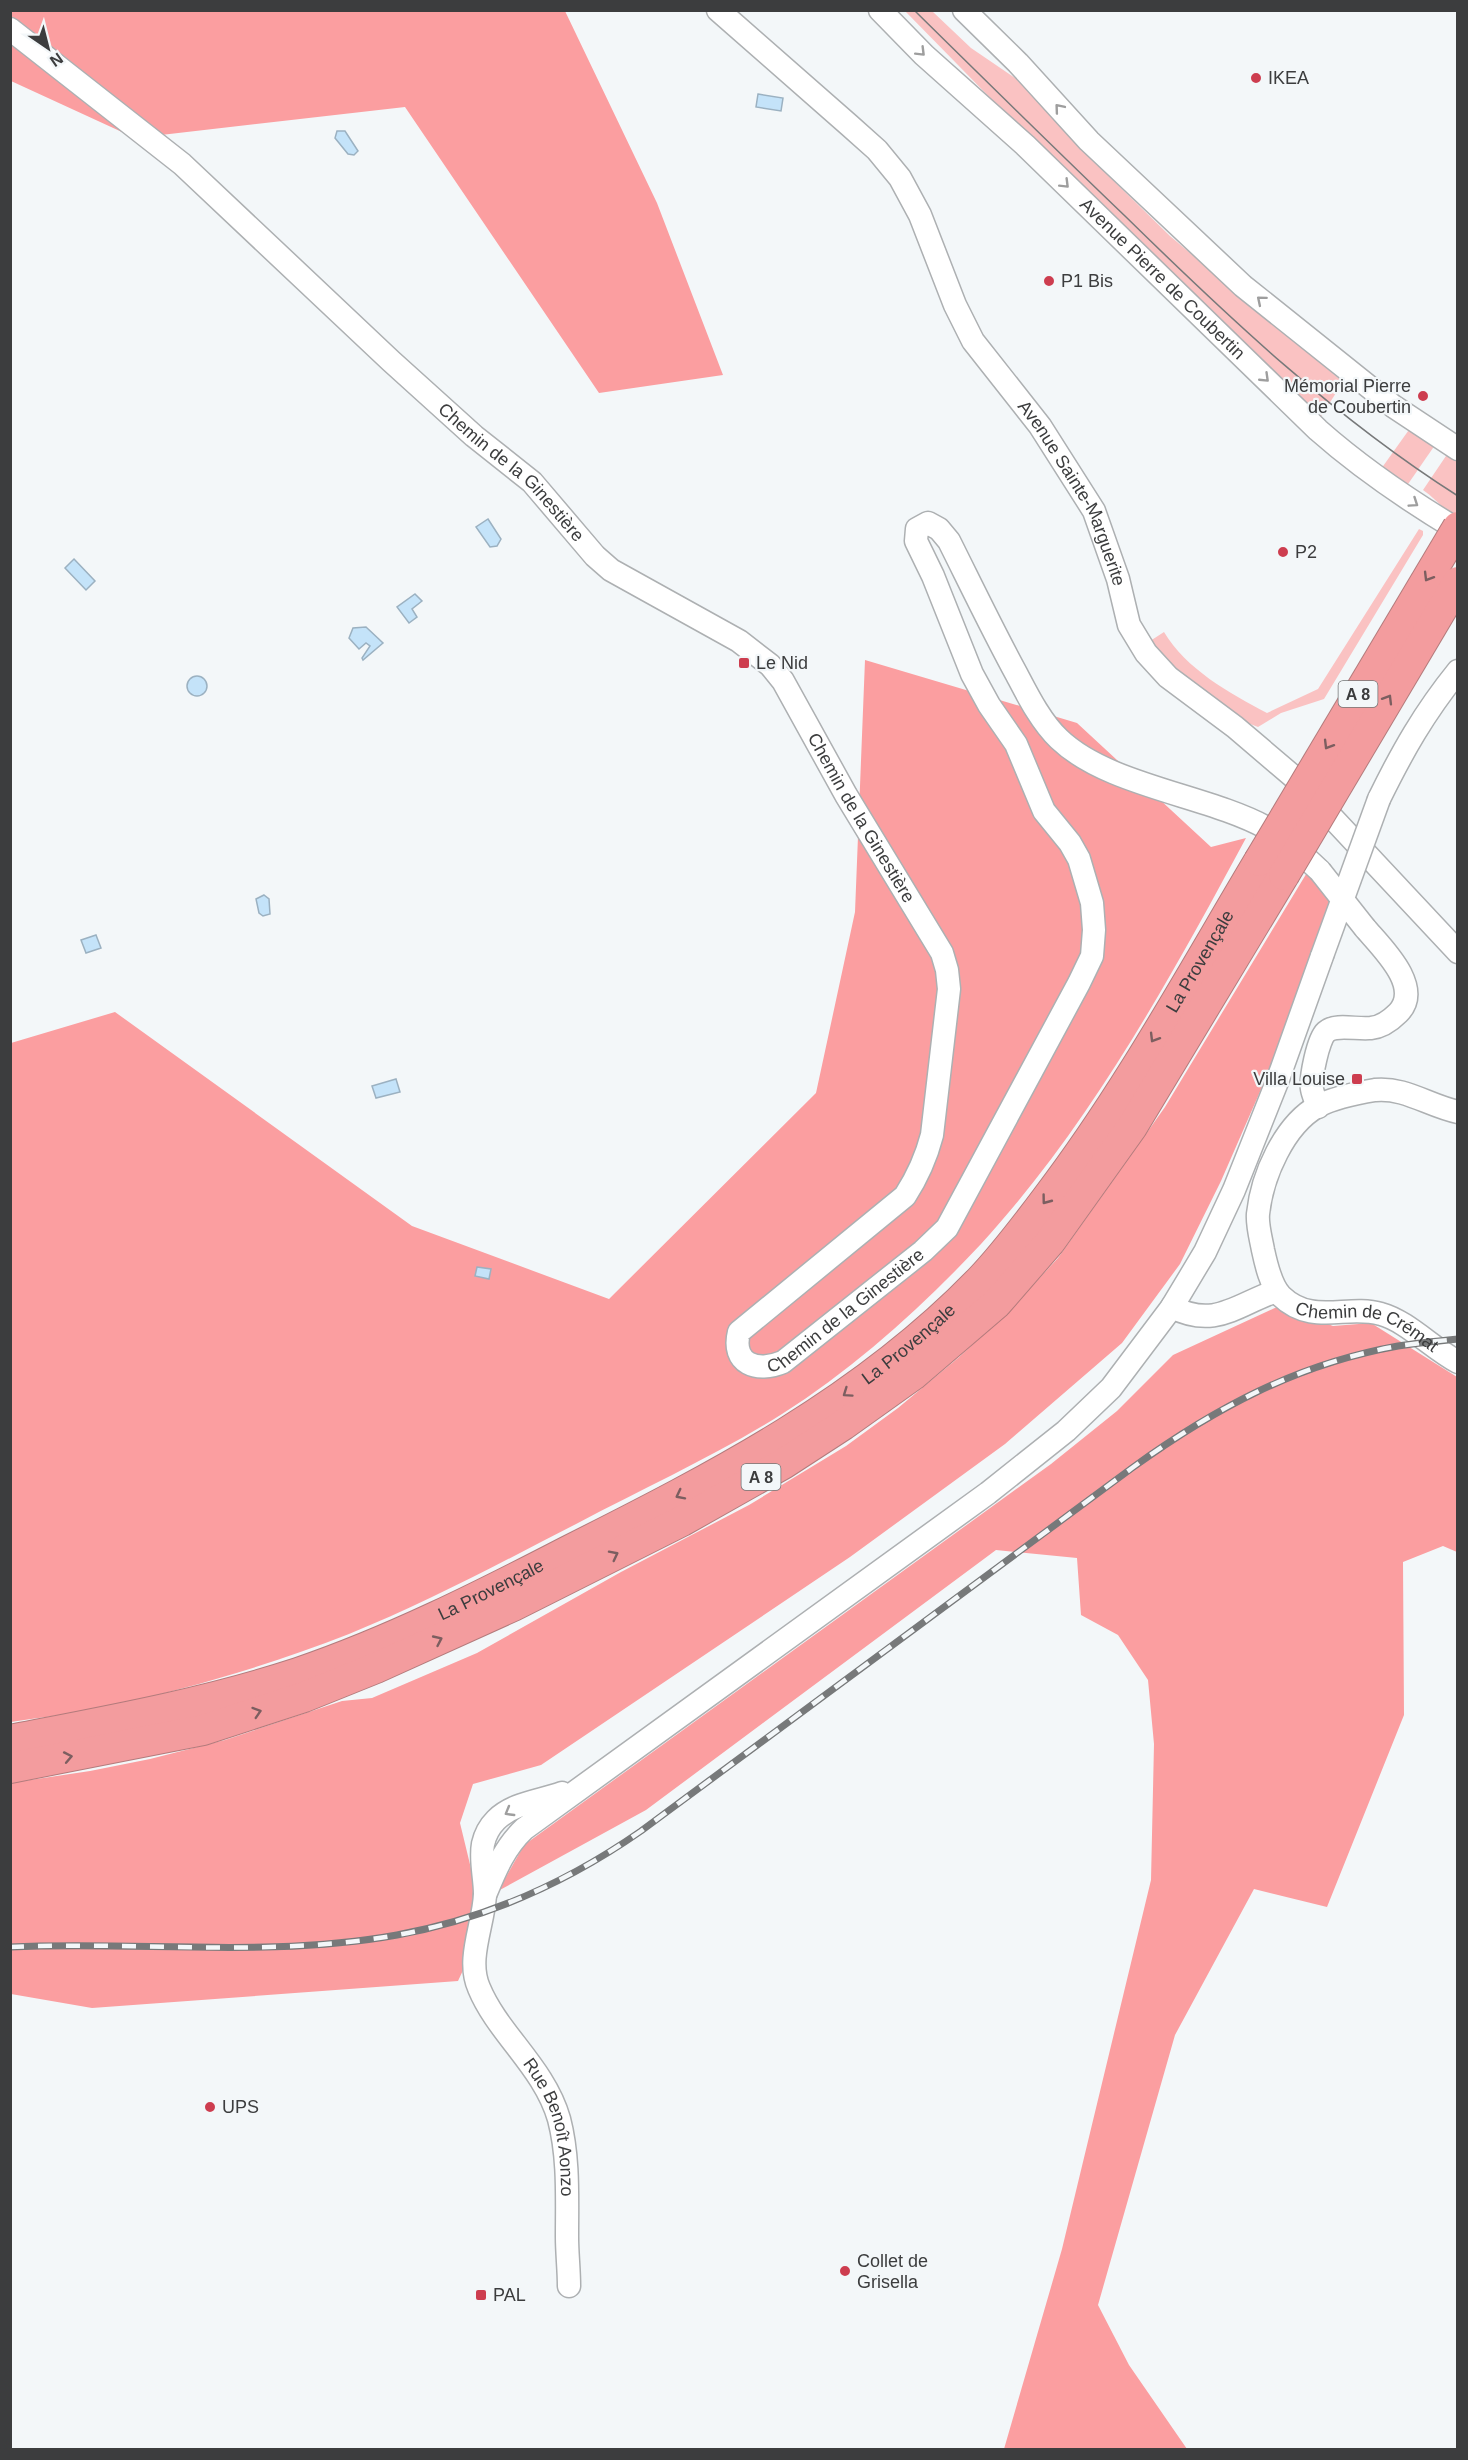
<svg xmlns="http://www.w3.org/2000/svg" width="1468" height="2460" font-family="Arial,sans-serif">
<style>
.green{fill:#fac2c2}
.forest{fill:#fb9ea0}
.water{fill:#c4e3f9;stroke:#9bb1c1;stroke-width:1.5}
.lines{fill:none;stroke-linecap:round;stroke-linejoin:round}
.secondary-casing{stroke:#adb0b2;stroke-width:25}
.highway-casing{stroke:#b37b7c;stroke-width:32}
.secondary{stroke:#fff;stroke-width:22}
.highway{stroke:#f39c9e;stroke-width:30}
.tram{stroke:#77797a;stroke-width:1.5}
.rail-casing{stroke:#77797a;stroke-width:7}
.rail{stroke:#f3f7f9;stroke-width:4.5;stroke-dasharray:14;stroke-linecap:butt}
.secondary-bridge-casing{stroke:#adb0b2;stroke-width:25;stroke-linecap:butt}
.highway-bridge-casing{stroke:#b37b7c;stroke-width:32;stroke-linecap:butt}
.secondary-bridge{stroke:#fff;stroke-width:22}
.highway-bridge{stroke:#f39c9e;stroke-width:30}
.oneway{stroke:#9e9e9e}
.oneway2{stroke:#7c5e60}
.poi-dot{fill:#cd3d4f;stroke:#f3f7f9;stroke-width:2}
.labels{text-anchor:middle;stroke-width:4.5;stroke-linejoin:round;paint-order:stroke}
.shield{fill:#f3f7f9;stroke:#737576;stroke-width:1.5}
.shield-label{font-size:16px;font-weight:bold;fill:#3c3d3e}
.poi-label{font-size:18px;fill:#3c3d3e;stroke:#f3f7f9;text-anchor:start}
.street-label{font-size:18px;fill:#3c3d3e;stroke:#f3f7f9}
</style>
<rect width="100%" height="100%" fill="#f3f7f9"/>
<g class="green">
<polygon points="905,11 932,11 971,48 1024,84 1076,144 1170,236 1343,382 1320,418 1008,116"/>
<polygon points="1411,427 1435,445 1406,487 1381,469"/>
<path d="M1448 453 1457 459V518C1444 510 1436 499 1423 490Z"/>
<path d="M1419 529 1423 531V535L1324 699 1281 713 1258 727 1235 718 1159 659 1147 643 1164 632C1186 669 1229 693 1267 713L1318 689Z"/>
</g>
<g class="forest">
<polygon points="11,11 565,11 657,203 723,375 599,393 405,107 135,138 11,81"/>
<path d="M865 660 1077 723 1211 847 1246 838C1170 979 1090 1125 981 1244 921 1308 856 1367 782 1414 717 1455 646 1487 578 1523 502 1562 428 1602 349 1634 270 1665 188 1689 105 1707 74 1714 42 1717 11 1722V1043L115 1012 412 1226 609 1299 816 1093 855 912Z"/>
<polygon points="1308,871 1330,900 1294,1014 1221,1181 1180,1264 1122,1343 1005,1444 850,1557 541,1765 473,1784 460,1823 475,1885 465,1966 458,1981 92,2008 11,1994 10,1783 90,1771 150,1759 225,1740 342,1701 372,1698 477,1653 621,1572 749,1505 846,1446 898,1408 958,1358 1010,1310 1058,1258 1165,1107"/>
<polygon points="1279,1306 1333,1326 1371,1323 1457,1377 1457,1552 1443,1546 1403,1562 1404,1715 1327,1907 1254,1889 1175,2035 1098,2305 1129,2365 1187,2449 1004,2449 1062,2249 1151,1880 1154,1744 1148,1680 1118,1635 1081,1615 1077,1558 996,1550 646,1810 498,1891 524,1845 1051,1464 1117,1411 1173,1355"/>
</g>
<g class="water">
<polygon points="758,94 783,98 781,111 756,107"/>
<polygon points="337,131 345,131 358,151 354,155 348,154 335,138"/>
<polygon points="488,519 501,539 497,546 490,547 476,527"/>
<polygon points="74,559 95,581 86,590 65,568"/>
<polygon points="415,594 422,601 412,609 417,617 409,623 397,607"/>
<polygon points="366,627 383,643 363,660 362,658 370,646 366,643 359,649 349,638 353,628"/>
<circle cx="197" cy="686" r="10"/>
<polygon points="264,895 269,899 270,914 263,916 259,913 256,899"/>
<polygon points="96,935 101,948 86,953 81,940"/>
<polygon points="396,1079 400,1092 376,1098 372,1086"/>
<polygon points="477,1267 491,1269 489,1279 475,1276"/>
</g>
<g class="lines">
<defs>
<g id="secondary">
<path id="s1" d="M718 10 849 125 877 150 900 178 920 215 955 305 973 341 1040 426 1094 511 1118 579 1129 625 1146 653 1168 677 1235 727 1296 779 1458 952"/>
<path id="s2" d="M880 10 924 55 1025 145 1318 430C1361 468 1408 500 1458 530"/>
<polyline points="964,10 1018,63 1089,141 1243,286 1393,406 1458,449"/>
<path id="s3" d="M10 29 182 164 391 361 474 436 532 482 595 556 611 570 739 641 770 665 783 681 846 795 942 953 947 970 949 989 932 1135C926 1158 918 1176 905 1196L739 1332C731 1364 757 1373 783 1362L923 1251 947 1228 1079 983 1092 956 1094 930 1092 903 1079 859 1070 843 1044 811 1016 744 989 705 972 674 933 576 916 541 917 529 928 523 939 529 949 541C971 585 993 631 1017 675 1028 696 1041 722 1059 739 1108 786 1207 795 1267 828 1287 840 1303 855 1320 871"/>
<path d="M1379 799C1402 752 1424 713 1458 671"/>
<path d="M1318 1107C1316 1101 1313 1095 1312 1089 1310 1079 1318 1039 1326 1032 1336 1023 1358 1030 1371 1028 1382 1027 1391 1020 1398 1013 1424 987 1381 947 1365 928"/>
<path id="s4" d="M1458 1112C1429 1106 1405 1087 1375 1090 1357 1093 1335 1097 1318 1106 1284 1125 1262 1176 1258 1214 1257 1225 1261 1239 1263 1250 1266 1264 1271 1286 1281 1296 1312 1326 1347 1304 1381 1314 1407 1321 1433 1349 1458 1362"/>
<path d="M1172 1307C1215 1329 1236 1305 1276 1291"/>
<path id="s5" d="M562 1793C540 1801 513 1803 496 1820 489 1827 485 1835 483 1844 480 1860 485 1878 485 1894 484 1924 466 1959 479 1988 498 2034 544 2067 559 2119 569 2157 567 2198 567 2237 567 2253 569 2270 569 2286"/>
<path d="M485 1895C495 1871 504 1848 524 1829L988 1493 1066 1431 1111 1388 1172 1307 1205 1252 1234 1190 1277 1082 1322 956"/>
</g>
<g id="highway">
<path id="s6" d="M10 1740C108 1721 203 1704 298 1673 392 1641 481 1596 568 1551 717 1476 863 1401 980 1280 1004 1255 1025 1227 1046 1199 1127 1093 1191 975 1259 861"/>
<polyline points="10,1768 203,1730 304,1697 376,1668 513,1606 682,1521 783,1464 843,1425 913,1375 997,1303 1050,1242 1132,1127 1284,875"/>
</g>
</defs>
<use href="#secondary" class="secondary-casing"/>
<use href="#highway" class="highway-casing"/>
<use href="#secondary" class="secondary"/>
<use href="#highway" class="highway"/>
<path class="tram" d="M914 10C984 79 1054 148 1125 216 1228 317 1335 418 1458 496"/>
<defs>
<path id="rail" d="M10 1947C139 1941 270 1958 397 1935 485 1919 568 1882 641 1831L1132 1468C1215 1408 1297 1364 1398 1346 1418 1343 1438 1341 1458 1339"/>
</defs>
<use href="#rail" class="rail-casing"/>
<use href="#rail" class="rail"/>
<defs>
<g id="secondary-bridge">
<polyline points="1320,871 1365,928"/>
<polyline points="1322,956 1379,799"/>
</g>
<g id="highway-bridge">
<polyline points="1259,861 1458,527"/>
<polyline points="1284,875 1458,582"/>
</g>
</defs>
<use href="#secondary-bridge" class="secondary-bridge-casing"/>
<use href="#highway-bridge" class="highway-bridge-casing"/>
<use href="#secondary-bridge" class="secondary-bridge"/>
<use href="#highway-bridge" class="highway-bridge"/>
</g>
<defs><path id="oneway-chevron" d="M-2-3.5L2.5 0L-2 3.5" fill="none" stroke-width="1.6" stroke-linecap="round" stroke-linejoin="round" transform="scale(1.5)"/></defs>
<g class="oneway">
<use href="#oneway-chevron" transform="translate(921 52) rotate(45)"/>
<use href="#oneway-chevron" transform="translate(1059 108) rotate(-130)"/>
<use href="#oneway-chevron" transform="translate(1065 184) rotate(45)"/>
<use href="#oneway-chevron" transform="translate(1261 300) rotate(-140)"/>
<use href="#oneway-chevron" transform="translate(1265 378) rotate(44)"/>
<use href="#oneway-chevron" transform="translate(1414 503) rotate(34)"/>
<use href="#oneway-chevron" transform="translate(509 1812) rotate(150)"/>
</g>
<g class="oneway2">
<use href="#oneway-chevron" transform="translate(1428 577) rotate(121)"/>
<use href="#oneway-chevron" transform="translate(1388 699) rotate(-59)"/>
<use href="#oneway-chevron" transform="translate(1328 745) rotate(121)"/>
<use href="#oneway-chevron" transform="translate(1154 1038) rotate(121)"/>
<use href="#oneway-chevron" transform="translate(1046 1200) rotate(127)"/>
<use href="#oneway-chevron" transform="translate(847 1393) rotate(145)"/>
<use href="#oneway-chevron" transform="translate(680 1495) rotate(153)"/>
<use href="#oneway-chevron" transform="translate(614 1555) rotate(-27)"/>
<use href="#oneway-chevron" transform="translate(438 1640) rotate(-25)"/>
<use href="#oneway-chevron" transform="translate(257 1712) rotate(-18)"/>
<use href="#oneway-chevron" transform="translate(68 1757) rotate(-11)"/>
</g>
<g class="poi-dot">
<circle cx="1256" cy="78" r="6"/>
<circle cx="1049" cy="281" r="6"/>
<circle cx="1423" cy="396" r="6"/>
<circle cx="1283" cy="552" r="6"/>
<rect x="738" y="657" width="12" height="12" rx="3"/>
<rect x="1351" y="1073" width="12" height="12" rx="3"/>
<circle cx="210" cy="2107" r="6"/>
<circle cx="845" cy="2271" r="6"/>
<rect x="475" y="2289" width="12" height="12" rx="3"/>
</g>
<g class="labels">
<g class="shield">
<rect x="1338.5" y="681" width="39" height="26" rx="4.5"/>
<rect x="741.5" y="1464" width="39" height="26" rx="4.5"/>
</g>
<g class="shield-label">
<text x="1358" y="700">A 8</text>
<text x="761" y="1483">A 8</text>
</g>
<g class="poi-label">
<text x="1268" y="84">IKEA</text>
<text x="1061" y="287">P1 Bis</text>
<text x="1411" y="392" text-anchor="end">Mémorial Pierre<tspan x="1411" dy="21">de Coubertin</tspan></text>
<text x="1295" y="558">P2</text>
<text x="756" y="669">Le Nid</text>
<text x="1345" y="1085" text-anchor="end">Villa Louise</text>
<text x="222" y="2113">UPS</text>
<text x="857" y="2267">Collet de<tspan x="857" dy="21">Grisella</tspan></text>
<text x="493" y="2301">PAL</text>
</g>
<g class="street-label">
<text dy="6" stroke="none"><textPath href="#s2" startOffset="390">Avenue Pierre de Coubertin</textPath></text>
<text dy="6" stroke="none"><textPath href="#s3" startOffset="670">Chemin de la Ginestière</textPath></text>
<text dy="6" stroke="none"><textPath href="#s1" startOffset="610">Avenue Sainte-Marguerite</textPath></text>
<text dy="6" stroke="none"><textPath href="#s3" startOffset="1174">Chemin de la Ginestière</textPath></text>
<text dy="6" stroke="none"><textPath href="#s6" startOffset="1476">La Provençale</textPath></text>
<text dy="6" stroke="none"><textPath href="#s3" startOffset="1948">Chemin de la Ginestière</textPath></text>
<text dy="6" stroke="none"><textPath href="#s4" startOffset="454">Chemin de Crémat</textPath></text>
<text dy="6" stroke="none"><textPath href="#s6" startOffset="992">La Provençale</textPath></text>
<text dy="6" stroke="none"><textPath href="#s6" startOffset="506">La Provençale</textPath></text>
<text dy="6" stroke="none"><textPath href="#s5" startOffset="405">Rue Benoît Aonzo</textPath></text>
</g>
</g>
<rect width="1468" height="2460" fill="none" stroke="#3c3d3e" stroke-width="24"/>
<g transform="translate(48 48) rotate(145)" stroke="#f3f7f9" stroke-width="4.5" paint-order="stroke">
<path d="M0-4.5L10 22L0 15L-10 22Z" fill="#3c3d3e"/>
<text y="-9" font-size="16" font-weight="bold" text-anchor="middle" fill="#3c3d3e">N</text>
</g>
</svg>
